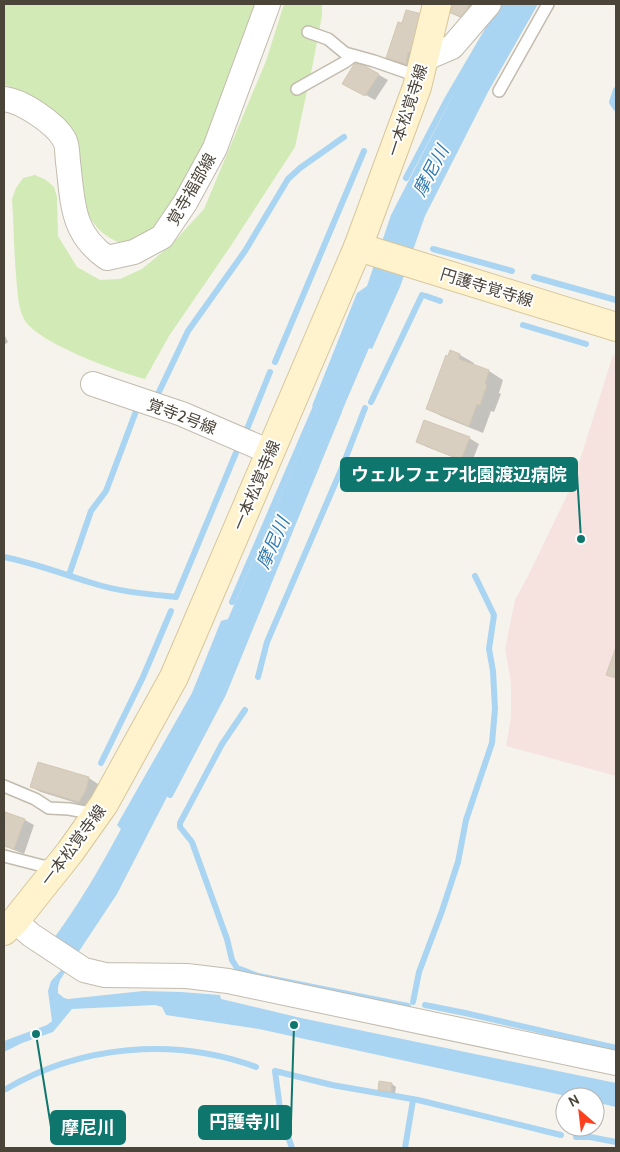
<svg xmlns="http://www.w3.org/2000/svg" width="620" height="1152" font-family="Cabin,'Noto Sans JP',sans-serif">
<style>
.medical{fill:#f6e3e0}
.green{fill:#d2eab5}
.water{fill:#a9d4f2}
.shadow{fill:#0003}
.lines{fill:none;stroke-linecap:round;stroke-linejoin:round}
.stream{stroke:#a9d4f2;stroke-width:6}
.building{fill:#d8cfc1;stroke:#d3c7b4}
.lane-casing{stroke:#c2bbae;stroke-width:14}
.street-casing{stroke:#c2bbae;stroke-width:26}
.secondary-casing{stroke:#d6c79b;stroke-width:30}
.lane{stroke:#fff;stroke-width:11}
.street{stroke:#fff;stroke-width:24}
.secondary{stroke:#fff3cd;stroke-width:28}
.labels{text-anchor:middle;stroke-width:4;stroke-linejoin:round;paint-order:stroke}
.street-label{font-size:16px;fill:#4b4439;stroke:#fff}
.water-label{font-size:18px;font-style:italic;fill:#2e7ab2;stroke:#fff}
.leader{fill:none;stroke:#0f766e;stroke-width:2}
.callout-dot{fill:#0f766e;stroke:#fff;stroke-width:2}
.callout{fill:#0f766e;stroke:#0f766e;stroke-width:2}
.callout-label{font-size:18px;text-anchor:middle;font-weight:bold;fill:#fff}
</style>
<rect width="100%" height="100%" fill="#f6f3ec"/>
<polygon class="medical" points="613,355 616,356 616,776 506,746 511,717 511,682 505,649 515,600 528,576 572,485"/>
<g class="green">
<path d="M4 4H255L228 89 206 146 180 192 152 229 123 244C71 225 86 177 74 135 68 114 24 89 4 85Z"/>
<path d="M284 4H322V15L313 63 295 147 230 247 169 336 145 379C119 372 33 342 23 317 19 308 18 297 17 287 14 258 14 228 12 199L16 188 23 178 35 175 46 180 54 187 57 197 58 236 77 267 100 280 120 279 142 269 171 245 204 209 266 61Z"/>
</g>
<path class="water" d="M506 4H538L488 92 425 216 400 287 372 349 369 348 339 418 334 417 222 690 117 894 60 980 58 987V993L64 998 68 999 143 991 181 992 220 995 221 999 301 1018 616 1083V1107L595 1102V1097H571L259 1029 166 1015 162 1007 155 1005 72 1009 53 1032 22 1043 4 1052V1041L47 1025 52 1021 48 991 51 981 64 967 51 942C78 906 100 868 121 829L117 825 192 693 221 621 228 619 318 409 312 406 357 293 367 286 391 215 454 93Z"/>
<g class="shadow">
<polygon points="452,4 480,4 474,22 459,17 449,12"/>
<polygon points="407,11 415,69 397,63 388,57"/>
<polygon points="356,62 388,80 375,100 344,83"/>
<polygon points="4,334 8,342 4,345"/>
<polygon points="451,352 460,355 474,363 473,365 489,371 503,380 499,393 501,394 494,412 491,411 483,433 441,416 427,408"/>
<polygon points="469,438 479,444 471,464 427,447 418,442"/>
<polygon points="39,763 89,778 98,784 96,795 89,807 41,792 31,787"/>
<polygon points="6,813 25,820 34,825 24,854 4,846 4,819"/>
<polygon points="380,1083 392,1084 396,1087 395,1094 384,1092 379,1089"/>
</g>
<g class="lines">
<g class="stream">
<polyline points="616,90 612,102 616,108"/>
<polyline points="406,178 448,98 503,4"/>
<polyline points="433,249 512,271"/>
<polyline points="534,277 616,300"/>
<polyline points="426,296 440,301"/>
<polyline points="523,325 586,344"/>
<polyline points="275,362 364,151"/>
<polyline points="157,396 188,331 245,251 288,179 300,168 344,137"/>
<polyline points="371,402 422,295"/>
<polyline points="245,434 270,372"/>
<path d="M4 557C34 563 63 574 92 583 120 592 147 594 176 597L238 448"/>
<polyline points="69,575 91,511 106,491 138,406"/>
<polyline points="232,602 318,402"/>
<polyline points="258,677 267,642 341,470 365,408"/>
<polyline points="101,763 143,677 171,611"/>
<polyline points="170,795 223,694 339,411"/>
<polyline points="237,968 232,960 227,939 192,842 180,827 180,823 222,744 245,710"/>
<polyline points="240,969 258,976 408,1006"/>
<polyline points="413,1002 419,972 442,911 458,862 466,820 492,743 495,709 493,671 489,649 494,615 475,576"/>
<polyline points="425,1005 465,1013 616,1048"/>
<path d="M6 1089C81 1045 174 1037 256 1067"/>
<polyline points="576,1137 590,1137 616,1142"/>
<polyline points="292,1148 281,1116 275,1071 332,1085 418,1100 561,1135"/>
<polyline points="405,1148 413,1100"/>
</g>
</g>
<g class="building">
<polygon points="450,4 469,4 464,18 448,12"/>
<polygon points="406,10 422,14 413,45 412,53 408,52 406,64 386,58 398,22 402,23"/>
<polygon points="356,61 379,74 365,96 342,84"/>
<polygon points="450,350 460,354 459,359 489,370 485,384 487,385 480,405 477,404 469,426 426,409 446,355 448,356"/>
<polygon points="424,420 470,437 461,460 416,442"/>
<polygon points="616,647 616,678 606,675"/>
<polygon points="38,762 89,777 86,790 79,802 30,787"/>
<polygon points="5,812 25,819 14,849 4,846"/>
<polygon points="379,1081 392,1083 391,1092 378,1090"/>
</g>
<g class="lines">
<defs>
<g id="lane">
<polyline points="308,32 328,39 345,53 374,61 420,77"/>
<polyline points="297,89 345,62 353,56"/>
<polyline points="499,91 548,4"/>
<polyline points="4,786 35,799 49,808 69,809 96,814"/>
<polyline points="4,856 43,866 56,865"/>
</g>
<g id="street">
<polyline points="424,59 452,47 489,4"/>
<path d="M4 99C22 101 55 123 64 139 68 145 67 155 68 162 73 202 71 233 107 258L134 252 162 237 185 203 215 148 268 4"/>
<polyline points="93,384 182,414 270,452"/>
<polyline points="15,921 31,935 84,970 105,975 187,976 228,981 616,1063"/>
</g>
<g id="secondary">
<polyline points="358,247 616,327"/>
<polyline points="4,931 15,921 70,852 104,804 174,677 358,247 417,87 437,4"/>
</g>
</defs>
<use href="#lane" class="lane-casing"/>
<use href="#street" class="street-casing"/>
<use href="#secondary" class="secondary-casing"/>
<use href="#lane" class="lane"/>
<use href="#street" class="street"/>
<use href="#secondary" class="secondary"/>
</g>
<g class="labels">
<g class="street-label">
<text transform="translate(407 110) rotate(-72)" y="6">一本松覚寺線</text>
<text transform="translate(191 189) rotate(-60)" y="6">覚寺福部線</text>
<text transform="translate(487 287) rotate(17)" y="6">円護寺覚寺線</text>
<text transform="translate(182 416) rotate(21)" y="6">覚寺2号線</text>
<text transform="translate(256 485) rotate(-67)" y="6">一本松覚寺線</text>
<text transform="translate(73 845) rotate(-53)" y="6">一本松覚寺線</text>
</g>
<g class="water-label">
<text transform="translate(431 171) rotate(-62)" y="6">摩尼川</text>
<text transform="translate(273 543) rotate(-66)" y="6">摩尼川</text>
</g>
</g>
<path class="leader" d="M581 539L577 474M294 1025L291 1122M36 1034L51 1127"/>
<g class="callout-dot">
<circle cx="581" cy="539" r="5"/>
<circle cx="294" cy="1025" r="5"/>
<circle cx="36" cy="1034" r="5"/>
</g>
<g class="callout">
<rect x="341" y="458" width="236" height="33" rx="5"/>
<rect x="199" y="1106" width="92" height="33" rx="5"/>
<rect x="51" y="1111" width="74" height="33" rx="5"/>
</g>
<g class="callout-label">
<text x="459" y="481">ウェルフェア北園渡辺病院</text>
<text x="245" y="1128">円護寺川</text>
<text x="88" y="1134">摩尼川</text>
</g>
<rect width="620" height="1152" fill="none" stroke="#4b4439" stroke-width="10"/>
<g transform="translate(580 1112) rotate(332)"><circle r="24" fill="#ffffff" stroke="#b7b4b0"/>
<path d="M0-4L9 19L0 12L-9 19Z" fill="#fc3f1d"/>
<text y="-8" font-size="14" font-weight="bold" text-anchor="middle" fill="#4b4439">N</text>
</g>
</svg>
